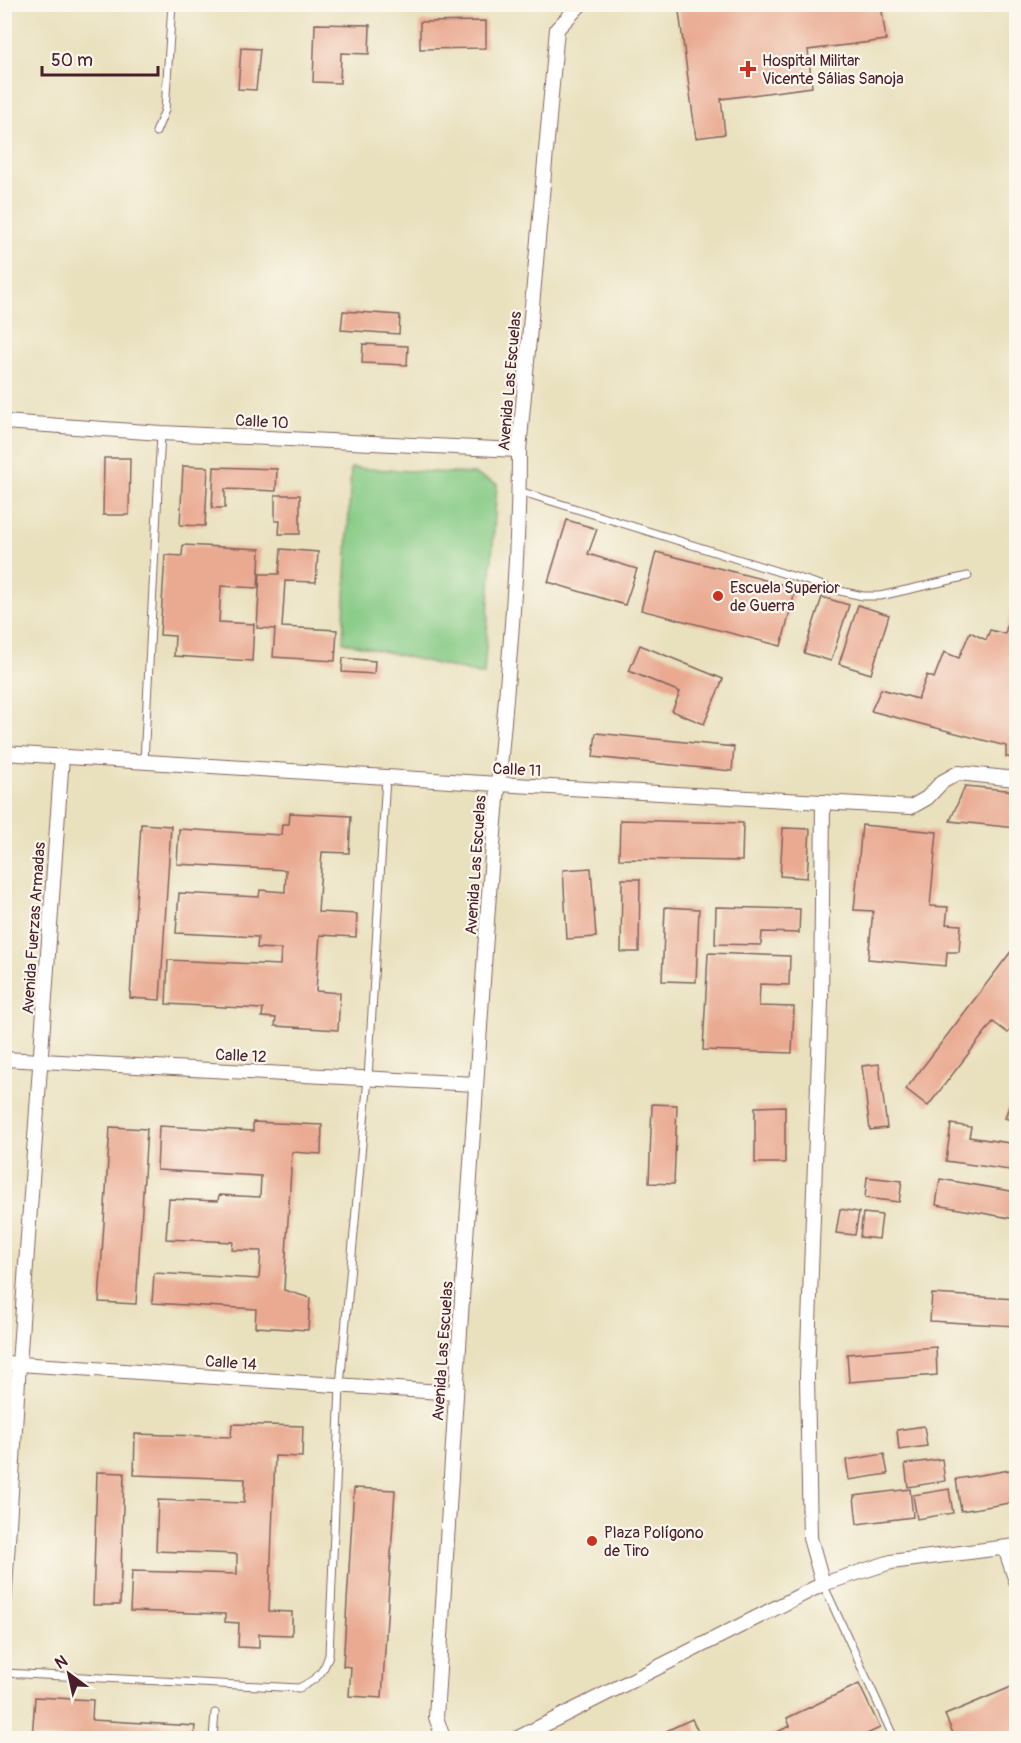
<svg xmlns="http://www.w3.org/2000/svg" width="1021" height="1743" font-family="Pangolin,sans-serif">
<style>
.green{fill:#85ca84;stroke:#687458;stroke-width:1.5}
.building{fill:#eaaa92}
.lines{fill:none;stroke-linecap:round;stroke-linejoin:round}
.lane-casing{stroke:#82635e;stroke-width:9}
.street-casing{stroke:#82635e;stroke-width:16}
.lane{stroke:#fff;stroke-width:7}
.street{stroke:#fff;stroke-width:14}
.poi-dot{fill:#c8321e;stroke:#fbf7ec;stroke-width:2}
.labels{text-anchor:middle;stroke-width:4.5;stroke-linejoin:round;paint-order:stroke}
.poi-label{font-size:16px;fill:#4a1f2b;stroke:#fbf7ec;text-anchor:start}
.street-label{font-size:16px;fill:#4a1f2b;stroke:#fbf7ec}
</style>
<rect width="100%" height="100%" fill="#fbf7ec"/>
<filter id="ink" filterUnits="userSpaceOnUse"><feTurbulence type="fractalNoise" baseFrequency=".0167" numOctaves="2"/><feDisplacementMap in="SourceGraphic" scale="12" xChannelSelector="R" yChannelSelector="G"/><feConvolveMatrix kernelMatrix="1 2 1 2 8 2 1 2 1" color-interpolation-filters="sRGB"/></filter>
<filter id="wash" filterUnits="userSpaceOnUse"><feTurbulence type="fractalNoise" baseFrequency=".008" numOctaves="4" result="noise"/><feDisplacementMap in="SourceGraphic" scale="24" xChannelSelector="R" yChannelSelector="G"/><feGaussianBlur stdDeviation="1.35" result="paint"/><feColorMatrix in="noise" values="0 0 0 0 0 0 0 0 0 0 0 0 0 0 0 0 0 1.4 0 .05"/><feComposite in="paint" operator="in"/></filter>
<g filter="url(#wash)">
<rect width="100%" height="100%" fill="#e9e0bd"/>
<polygon class="green" points="351,468 474,474 497,484 484,675 343,642"/>
<g id="blocks">
<g class="building">
<polygon points="678,4 881,4 886,40 808,50 812,87 721,99 725,134 696,138"/>
<polygon points="486,21 486,48 420,49 420,22"/>
<polygon points="315,24 370,25 369,54 341,53 340,83 313,82"/>
<polygon points="241,48 260,49 256,90 238,89"/>
<polygon points="343,311 400,315 399,334 341,330"/>
<polygon points="363,344 408,346 407,365 362,363"/>
<polygon points="104,458 130,458 129,515 103,515"/>
<polygon points="183,466 208,467 205,526 180,525"/>
<polygon points="214,467 277,469 276,491 225,489 225,508 212,508"/>
<polygon points="275,495 300,495 300,534 279,534 280,521 275,521"/>
<polygon points="567,520 597,529 588,554 637,569 625,605 548,582"/>
<rect x="4" y="535" width="5" height="27"/>
<polygon points="183,545 260,549 258,588 221,586 219,622 254,624 252,661 174,656 175,636 160,635 165,555 182,556"/>
<polygon points="281,549 318,552 316,582 285,581 282,627 337,630 335,661 273,657 275,629 257,628 260,574 279,574"/>
<polygon points="656,552 796,588 781,646 641,610"/>
<polygon points="822,597 849,605 831,661 804,653"/>
<polygon points="858,605 889,615 871,674 839,664"/>
<polygon points="1012,607 1016,608 1016,758 1006,757 1006,746 871,711 881,689 918,699 927,675 934,678 944,652 959,658 970,632 986,640 990,630 1005,634"/>
<polygon points="640,645 723,679 704,724 672,711 680,692 629,671"/>
<polygon points="343,658 375,661 374,674 342,672"/>
<polygon points="596,733 734,747 732,771 593,757"/>
<polygon points="965,786 1016,791 1016,828 950,821"/>
<polygon points="290,813 351,816 349,853 322,852 318,912 357,914 356,937 320,935 316,991 340,993 338,1030 275,1026 276,1018 262,1017 263,1009 166,1004 168,960 280,965 281,949 257,948 258,937 176,933 179,893 259,897 260,890 285,892 286,870 177,864 179,829 281,835 282,824 289,824"/>
<polygon points="620,820 743,823 742,861 619,859"/>
<polygon points="141,824 171,826 160,1000 130,998"/>
<polygon points="862,825 937,832 930,906 948,907 946,924 961,925 959,952 947,952 946,966 868,959 873,911 854,910"/>
<polygon points="783,828 810,829 807,878 780,876"/>
<polygon points="591,868 596,937 567,939 563,870"/>
<polygon points="622,879 640,879 639,952 621,952"/>
<polygon points="665,907 699,909 696,982 662,981"/>
<polygon points="716,907 800,909 799,933 762,932 761,945 715,944"/>
<polygon points="1016,945 1016,1022 1008,1033 993,1022 928,1106 906,1089"/>
<polygon points="708,953 790,956 789,985 760,984 759,1006 794,1007 792,1053 703,1050"/>
<polygon points="879,1064 887,1128 870,1130 862,1066"/>
<polygon points="1016,1086 1016,1122 1005,1118"/>
<polygon points="652,1104 677,1105 674,1184 649,1183"/>
<polygon points="785,1106 785,1163 755,1163 755,1107"/>
<polygon points="253,1122 322,1125 321,1154 292,1152 284,1290 310,1298 308,1330 255,1327 256,1309 152,1303 154,1273 259,1279 261,1251 232,1250 233,1242 166,1239 169,1199 218,1201 219,1195 260,1197 261,1176 157,1170 159,1126 253,1131"/>
<polygon points="951,1124 971,1127 969,1137 1016,1144 1016,1171 946,1161"/>
<polygon points="110,1127 147,1129 136,1304 99,1302"/>
<polygon points="867,1177 902,1181 899,1202 865,1198"/>
<polygon points="940,1179 1016,1192 1016,1219 936,1205"/>
<polygon points="840,1209 859,1212 855,1235 836,1233"/>
<polygon points="863,1213 882,1215 879,1239 860,1237"/>
<polygon points="932,1294 1016,1299 1016,1326 930,1321"/>
<polygon points="936,1347 937,1375 849,1382 847,1354"/>
<polygon points="232,1424 303,1426 302,1457 275,1456 269,1611 292,1612 292,1635 259,1634 259,1648 238,1647 239,1623 225,1622 225,1614 130,1611 132,1571 237,1574 237,1554 156,1551 158,1500 244,1503 245,1479 134,1475 135,1434 231,1437"/>
<polygon points="924,1426 927,1446 899,1450 897,1430"/>
<polygon points="884,1454 888,1474 849,1480 846,1460"/>
<polygon points="942,1459 945,1481 908,1487 905,1464"/>
<polygon points="1016,1469 1016,1502 961,1511 956,1479"/>
<polygon points="97,1472 124,1473 120,1605 93,1605"/>
<polygon points="354,1488 395,1490 382,1698 349,1696 351,1667 343,1666"/>
<polygon points="910,1489 913,1517 857,1524 854,1496"/>
<polygon points="949,1489 953,1513 917,1519 913,1495"/>
<polygon points="859,1684 880,1728 858,1738 764,1738 790,1726 787,1718"/>
<polygon points="1016,1685 1016,1738 955,1738 945,1715"/>
<polygon points="35,1697 93,1700 92,1720 195,1726 194,1738 32,1738"/>
<polygon points="692,1719 701,1738 651,1738"/>
</g>
</g>
</g>
<g filter="url(#ink)">
<use href="#blocks" fill-opacity="0" stroke="#82635e" stroke-width="1.5"/>
<g class="lines">
<defs>
<g id="lane">
<polyline points="156,132 165,110 172,4"/>
<polyline points="519,491 840,591 863,596 880,596 968,576"/>
<polyline points="144,761 161,433"/>
<polyline points="823,1584 894,1738"/>
<path d="M4 1673 299 1688C317 1679 323 1674 329 1655L340 1386 368 1078 386 777"/>
<polyline points="213,1738 215,1713"/>
</g>
<g id="street">
<polyline points="4,422 161,433 519,450"/>
<polyline points="4,753 498,784 911,807 927,798 942,782 958,773 1016,779"/>
<polyline points="823,802 821,1003 807,1377 810,1538 823,1584"/>
<polyline points="4,1059 475,1084"/>
<polyline points="4,1363 456,1393"/>
<polyline points="1005,1548 1016,1581"/>
<polyline points="4,1605 19,1364 62,756"/>
<path d="M443 1738 436 1717C453 1452 468 1186 487 921 498 764 519 608 519 450L557 29 581 4"/>
<polyline points="518,1738 823,1584 891,1562 1016,1546"/>
</g>
</defs>
<use href="#lane" class="lane-casing"/>
<use href="#street" class="street-casing"/>
<use href="#lane" class="lane"/>
<use href="#street" class="street"/>
</g>
</g>
<g class="poi-dot">
<path d="M745 60h6v6h6v6h-6v6h-6v-6h-6v-6h6z"/>
<circle cx="718" cy="596" r="6"/>
<circle cx="592" cy="1541" r="6"/>
</g>
<g class="labels">
<g class="poi-label">
<text x="762" y="66">Hospital Militar<tspan x="762" dy="18">Vicente Sálias Sanoja</tspan></text>
<text x="730" y="593">Escuela Superior<tspan x="730" dy="18">de Guerra</tspan></text>
<text x="604" y="1538">Plaza Polígono<tspan x="604" dy="18">de Tiro</tspan></text>
</g>
<g class="street-label">
<text transform="translate(509 381) rotate(-85)" y="6">Avenida Las Escuelas</text>
<text transform="translate(262 421) rotate(3)" y="6">Calle 10</text>
<text transform="translate(517 769) rotate(3)" y="6">Calle 11</text>
<text transform="translate(475 865) rotate(-86)" y="6">Avenida Las Escuelas</text>
<text transform="translate(33 928) rotate(-86)" y="6">Avenida Fuerzas Armadas</text>
<text transform="translate(241 1055) rotate(3)" y="6">Calle 12</text>
<text transform="translate(442 1351) rotate(-86)" y="6">Avenida Las Escuelas</text>
<text transform="translate(231 1362) rotate(4)" y="6">Calle 14</text>
</g>
</g>
<rect width="1021" height="1743" fill="none" stroke="#fbf7ec" stroke-width="24"/>
<g transform="translate(69 1674) rotate(327)" stroke="#fbf7ec" stroke-width="4.5" paint-order="stroke">
<path d="M0-4.5L10 22L0 15L-10 22Z" fill="#4a1f2b"/>
<text y="-9" font-size="16" font-weight="bold" text-anchor="middle" fill="#4a1f2b">N</text>
</g>
<path d="M42 66v9h116v-9" fill="none" stroke="#4a1f2b" stroke-width="3"/>
<text x="51" y="66" font-size="18" fill="#4a1f2b" stroke="#fbf7ec" stroke-width="4.5" paint-order="stroke">50 m</text>
</svg>
